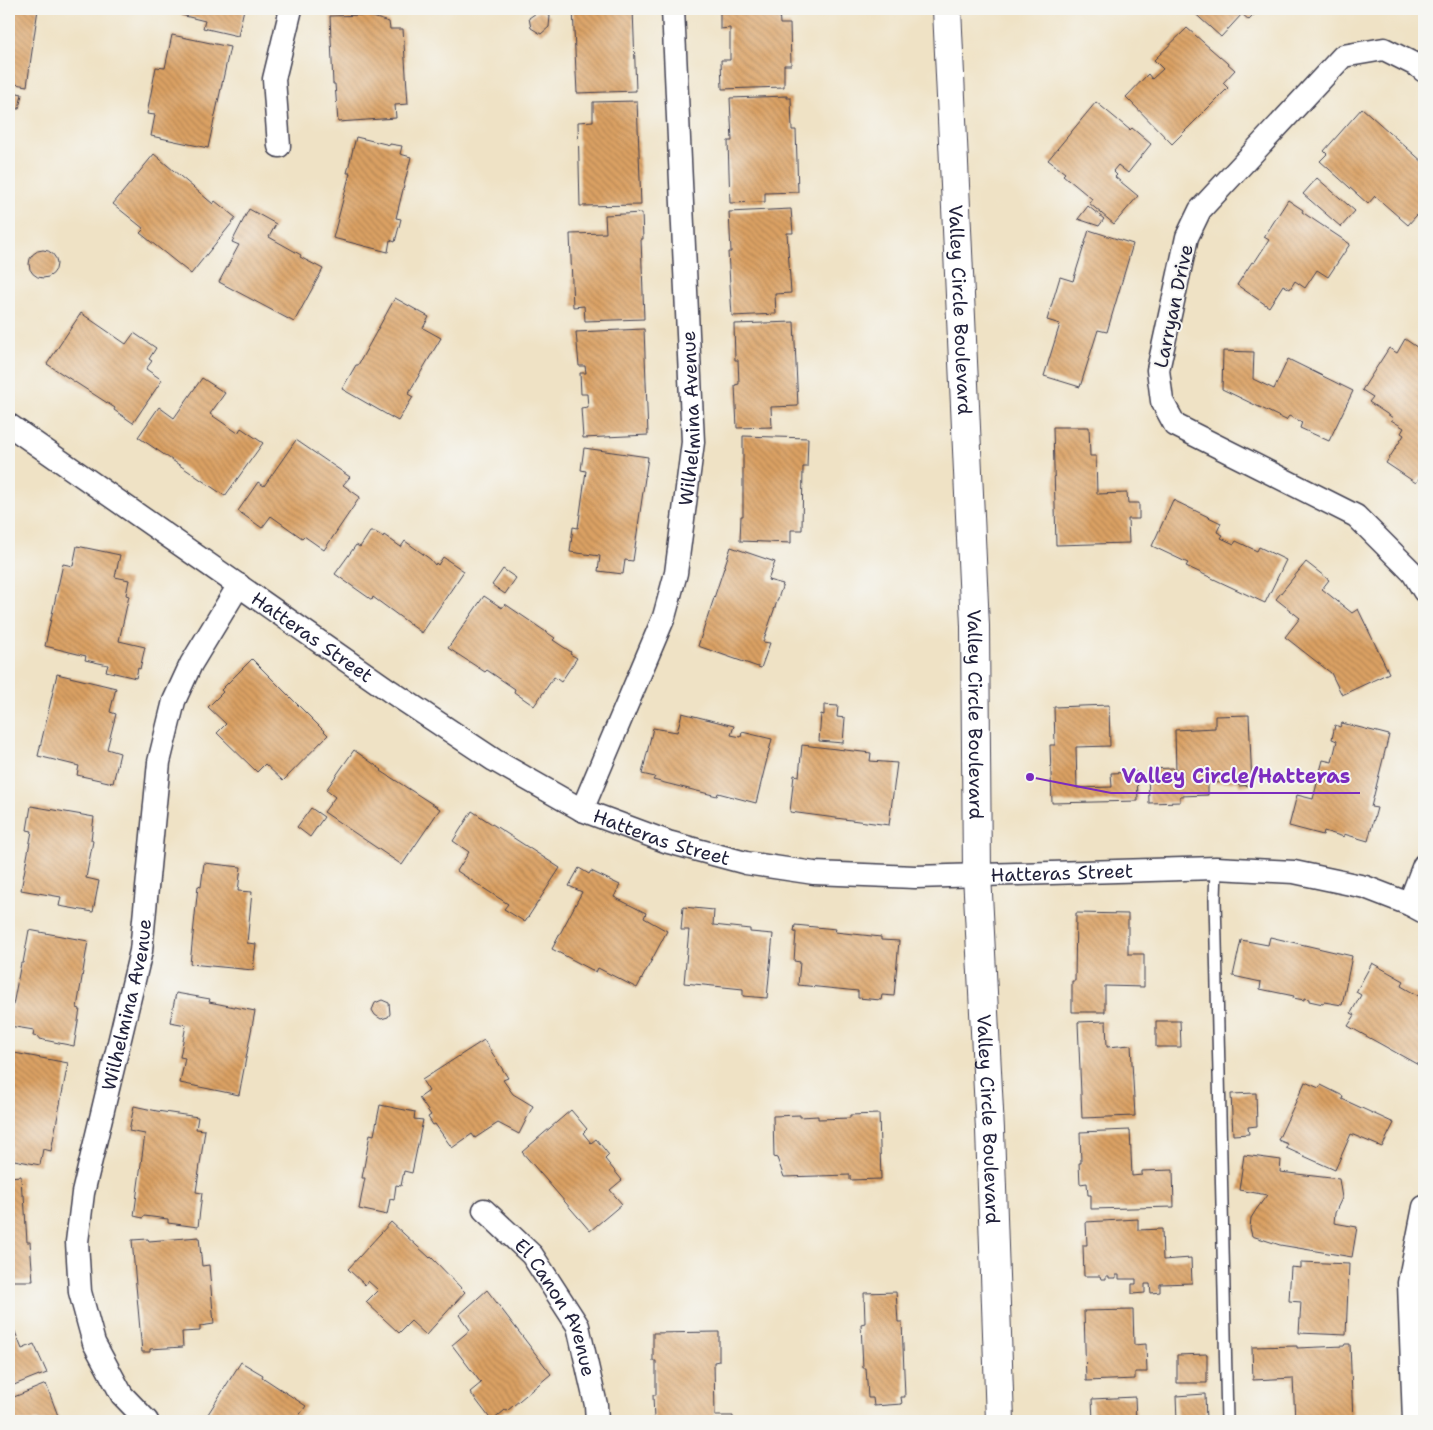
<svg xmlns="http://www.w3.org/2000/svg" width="1433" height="1430" font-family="'Shantell Sans',sans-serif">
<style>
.building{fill:url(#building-back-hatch)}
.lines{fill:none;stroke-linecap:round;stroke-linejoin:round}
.lane-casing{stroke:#413f50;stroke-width:14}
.street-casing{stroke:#413f50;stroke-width:25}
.secondary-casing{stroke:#413f50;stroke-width:30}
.lane{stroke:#fff;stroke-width:11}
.street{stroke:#fff;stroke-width:22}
.secondary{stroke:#fff;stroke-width:28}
.labels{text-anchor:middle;stroke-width:4;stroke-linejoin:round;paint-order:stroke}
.street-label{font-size:19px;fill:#22223b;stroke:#f6f6f2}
.leader{fill:none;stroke:#7b2cbf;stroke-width:2}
.callout-dot{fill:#7b2cbf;stroke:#f6f6f2;stroke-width:2}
.callout-label{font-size:20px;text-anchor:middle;font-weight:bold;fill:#7b2cbf;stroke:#f6f6f2;stroke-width:4;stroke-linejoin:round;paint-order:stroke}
</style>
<defs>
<pattern id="building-back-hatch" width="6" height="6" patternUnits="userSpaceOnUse" patternTransform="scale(1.25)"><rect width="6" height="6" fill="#dba163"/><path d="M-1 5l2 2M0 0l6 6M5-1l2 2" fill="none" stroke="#b18353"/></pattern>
</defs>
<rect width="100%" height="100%" fill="#f6f6f2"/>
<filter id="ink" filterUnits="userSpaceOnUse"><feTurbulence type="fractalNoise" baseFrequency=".02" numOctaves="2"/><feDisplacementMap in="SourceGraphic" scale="10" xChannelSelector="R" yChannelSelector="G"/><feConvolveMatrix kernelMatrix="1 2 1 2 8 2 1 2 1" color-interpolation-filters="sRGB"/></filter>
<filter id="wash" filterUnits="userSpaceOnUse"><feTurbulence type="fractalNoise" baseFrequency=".0096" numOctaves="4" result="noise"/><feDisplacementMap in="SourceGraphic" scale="20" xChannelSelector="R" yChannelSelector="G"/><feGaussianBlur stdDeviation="1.12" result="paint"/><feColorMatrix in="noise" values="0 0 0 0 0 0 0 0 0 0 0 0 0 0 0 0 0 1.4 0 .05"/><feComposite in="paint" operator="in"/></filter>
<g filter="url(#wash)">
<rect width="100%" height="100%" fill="#efe2c5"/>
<g id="blocks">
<g class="building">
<polygon points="9,9 38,9 27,86 9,83"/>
<polygon points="172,9 244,9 238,36 203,28 205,21 181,15 182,12"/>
<polygon points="361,9 401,9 400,13 391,11 389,17"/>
<polygon points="573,9 633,9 636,91 577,93"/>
<polygon points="720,9 779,9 780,24 790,24 791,65 784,65 784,87 722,89 721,60 730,60 730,28 720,29"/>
<polygon points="1190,9 1260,9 1249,20 1242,14 1221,37"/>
<polygon points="539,11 550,16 549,27 541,34 531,28 529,18"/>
<polygon points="366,15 389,22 390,29 403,29 408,104 395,105 396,118 338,122 335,84 333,84 330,16"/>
<polygon points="1187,28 1235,70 1223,83 1228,88 1172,144 1126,97 1148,74 1152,79 1163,69 1154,60"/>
<polygon points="172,35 230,47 208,148 151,136 155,115 147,114 156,67 165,68"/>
<polygon points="9,91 22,94 19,109 9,108"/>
<polygon points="787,96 787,98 791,98 792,130 796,130 798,192 765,193 765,202 730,203 728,141 732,141 730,98"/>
<polygon points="637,101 641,205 580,206 578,122 593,121 593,102"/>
<polygon points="1096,102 1130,130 1132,128 1151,144 1128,173 1118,165 1113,171 1117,175 1115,177 1138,196 1114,224 1089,203 1092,199 1063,175 1065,173 1048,160"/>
<polygon points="1362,108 1424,163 1424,187 1423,189 1424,190 1424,207 1408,225 1375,196 1368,204 1320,161 1327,154 1324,151"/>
<polygon points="356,137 390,145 390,144 402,146 400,154 411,157 396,218 401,219 395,242 390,240 388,252 333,238 350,173 347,173"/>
<polygon points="154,154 213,204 215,201 236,218 191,274 140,233 144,229 113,204"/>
<polygon points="1317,178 1355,211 1341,227 1303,194"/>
<polygon points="1288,200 1303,210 1302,212 1350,244 1328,277 1317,270 1305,288 1295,281 1290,289 1283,285 1269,307 1237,285 1252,262 1254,263 1269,240 1264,237"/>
<polygon points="1088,206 1104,219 1099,226 1078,219"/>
<polygon points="249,209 276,224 269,237 301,255 300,257 323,269 294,322 219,282 239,245 232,242"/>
<polygon points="791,209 793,233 787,233 791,293 775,294 776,314 732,316 728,252 731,252 729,212"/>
<polygon points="642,213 643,239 641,239 644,319 585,321 584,306 573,307 570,234 606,233 605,215"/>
<polygon points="1089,230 1133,244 1107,332 1098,330 1080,387 1044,376 1060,324 1047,320 1060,277 1073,281"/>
<circle cx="43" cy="264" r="14"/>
<polygon points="395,298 429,317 423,328 441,338 408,394 413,397 398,421 342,389 356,365 358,365"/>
<polygon points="81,313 126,344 134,333 156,348 149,359 152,361 146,369 162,380 133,423 114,410 115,408 47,364"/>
<polygon points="794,322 798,406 771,407 772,427 737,428 735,385 739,384 738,360 735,360 734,324"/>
<polygon points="644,329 648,435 583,438 581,408 588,407 587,394 581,394 580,373 586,373 585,366 579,366 576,332"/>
<polygon points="1405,339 1424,352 1424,471 1416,483 1386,463 1404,435 1401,433 1404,428 1391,420 1393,418 1369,402 1373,397 1362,390 1389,348 1397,353"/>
<polygon points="1223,351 1254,352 1253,379 1274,389 1288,359 1353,391 1329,441 1300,428 1302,422 1289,416 1286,420 1222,389"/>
<polygon points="202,378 225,393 210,414 238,433 241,428 263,443 225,496 138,437 159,407 174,418"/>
<polygon points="1053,427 1089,427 1090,456 1096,456 1097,494 1127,493 1128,503 1139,503 1139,519 1128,519 1129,543 1056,545"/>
<polygon points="743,436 808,438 807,467 803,467 802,530 791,530 791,543 740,541 741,516 743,516"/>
<polygon points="296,440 350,477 343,485 360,497 324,550 304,536 302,538 271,516 262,528 238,511 258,482 264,486"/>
<polygon points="584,448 648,457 633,561 625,560 623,574 598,571 600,556 570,552 573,527 578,528 586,471 581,470"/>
<polygon points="1173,500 1221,523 1217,532 1223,535 1221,538 1234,544 1236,541 1257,551 1259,547 1286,560 1265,603 1186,566 1188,563 1152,546"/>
<polygon points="370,532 375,532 383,537 384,535 401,547 405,541 430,559 435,565 436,563 438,565 443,557 464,571 422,633 373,597 372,600 335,574 356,545 360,547"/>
<polygon points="77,546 120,555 115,577 129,580 126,595 129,596 119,641 145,647 140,669 138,668 136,678 106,671 108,665 85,660 86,656 45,646 63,564 73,566"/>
<polygon points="731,547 775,562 768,580 783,584 763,642 770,643 761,668 698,646"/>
<polygon points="1306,562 1329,580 1322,589 1352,613 1358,609 1389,673 1342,695 1331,673 1285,637 1300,618 1276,599"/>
<polygon points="503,569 516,578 505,594 492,585"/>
<polygon points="484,596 502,608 505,604 555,638 553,640 571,652 570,654 577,658 561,682 554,677 534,706 514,692 515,689 487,670 485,672 448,648"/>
<polygon points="252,659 328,735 283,781 265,764 257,772 217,733 226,724 208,707 223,692 221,690"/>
<polygon points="57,674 116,688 110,712 116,714 107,749 120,753 113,783 77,775 79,766 38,756"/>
<polygon points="824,705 838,706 837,717 845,718 843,743 819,741 821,714 824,715"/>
<polygon points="1109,705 1110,746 1076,747 1077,788 1112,787 1111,773 1137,772 1138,801 1052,803 1050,745 1055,745 1054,707"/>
<polygon points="682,713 734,726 731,735 741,737 742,732 772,739 756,803 718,793 717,796 653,780 655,777 642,774 653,728 677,732"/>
<polygon points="1249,715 1252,785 1239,786 1238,782 1208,783 1208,795 1180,796 1180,802 1149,803 1148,769 1173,768 1173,772 1176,772 1175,730 1215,728 1215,716"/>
<polygon points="1342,723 1389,735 1371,807 1377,808 1368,841 1344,834 1344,837 1324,831 1323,835 1289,826 1297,795 1313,799 1323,760 1332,762 1337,741 1332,739 1335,725 1340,727"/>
<polygon points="802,745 871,753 870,761 897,763 889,825 790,812 794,775 799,776"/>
<polygon points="354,750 382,770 381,771 440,809 402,865 324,812 335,797 326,790"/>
<polygon points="31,806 94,817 91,840 93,841 86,878 99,881 93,912 59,906 61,897 21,890 32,831 27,830"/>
<polygon points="311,808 324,817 310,837 297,827"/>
<polygon points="472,811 560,868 525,922 504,909 508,904 457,871 469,852 453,841"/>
<polygon points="204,863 241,867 238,891 252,892 247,943 256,944 253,970 190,964 198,886 201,887"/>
<polygon points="579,868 589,874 591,871 620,885 614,897 646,913 644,918 667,931 637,988 598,968 596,972 552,949 582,892 569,886"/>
<polygon points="683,907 714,910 713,925 750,929 750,932 773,934 767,998 743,996 743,989 684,983 689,930 681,930"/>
<polygon points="1076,913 1128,914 1128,954 1144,954 1144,987 1105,986 1105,1012 1072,1012 1072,981 1075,981"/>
<polygon points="795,925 836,929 835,932 881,937 881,940 899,941 894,996 882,995 881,1000 858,998 858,991 798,985 800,962 794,961 796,932 794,932"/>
<polygon points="29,930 88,941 77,1008 80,1009 74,1046 39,1039 39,1037 33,1036 34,1030 9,1026 21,963 23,963"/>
<polygon points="1270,937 1352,956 1342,1005 1324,1002 1323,1004 1309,1001 1309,999 1304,998 1304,1000 1293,998 1294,996 1260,989 1261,982 1233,976 1241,940 1268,945"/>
<polygon points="1372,963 1404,981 1401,986 1424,999 1424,1066 1422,1067 1348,1026 1355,1015 1351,1013 1361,995 1356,992"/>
<polygon points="176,993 210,999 209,1002 255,1011 239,1095 180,1083 185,1058 180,1057 186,1025 170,1022"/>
<polygon points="382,1000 389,1003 390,1014 388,1017 381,1019 375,1015 372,1010 375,1003"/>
<polygon points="1106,1021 1107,1047 1131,1045 1135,1116 1082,1118 1078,1022"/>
<polygon points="1156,1021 1180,1021 1181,1047 1156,1047"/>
<polygon points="484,1040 508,1078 503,1080 513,1094 533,1106 519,1134 498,1123 475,1138 472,1134 452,1148 435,1124 433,1125 428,1117 431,1115 419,1098 429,1091 422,1080"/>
<polygon points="9,1052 68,1063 51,1151 43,1149 40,1165 9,1159 11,1147 9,1146"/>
<polygon points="1305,1082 1319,1088 1321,1085 1343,1096 1342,1099 1394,1123 1382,1147 1351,1134 1335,1170 1286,1148 1288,1144 1278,1140"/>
<polygon points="1256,1093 1257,1126 1248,1127 1249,1134 1233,1135 1231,1094"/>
<polygon points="380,1105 415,1112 414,1119 423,1120 412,1173 404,1171 401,1186 396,1185 394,1200 390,1199 387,1215 359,1209 365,1178 362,1178 370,1134 374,1135"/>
<polygon points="134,1106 157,1111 198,1117 196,1129 205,1130 196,1192 202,1193 198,1227 168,1223 168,1219 144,1216 143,1218 134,1216 145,1134 129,1131"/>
<polygon points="571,1110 587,1129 583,1133 591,1143 596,1139 609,1155 605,1159 622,1180 610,1190 622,1204 590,1231 522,1152"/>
<polygon points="879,1114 881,1179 850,1180 850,1175 784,1177 777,1158 774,1157 773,1116 800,1115 800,1117 818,1116 818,1119 850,1118 850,1115"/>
<polygon points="1130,1130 1132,1176 1142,1175 1142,1171 1173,1170 1174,1207 1091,1209 1091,1195 1088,1195 1087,1183 1080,1184 1079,1163 1081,1163 1080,1132"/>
<polygon points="1244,1155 1281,1160 1280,1172 1339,1179 1342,1198 1335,1213 1334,1223 1357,1227 1352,1257 1280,1245 1252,1236 1250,1228 1251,1218 1256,1210 1267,1195 1239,1190"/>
<polygon points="21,1176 22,1195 24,1195 27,1242 30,1242 33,1281 9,1281 9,1177"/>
<polygon points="1138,1219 1138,1230 1162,1229 1163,1260 1191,1258 1192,1283 1160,1284 1160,1292 1151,1293 1150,1284 1145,1284 1145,1293 1132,1294 1132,1284 1136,1284 1136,1279 1119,1279 1119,1275 1116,1275 1116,1278 1109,1278 1109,1276 1106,1276 1106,1279 1101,1279 1100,1276 1084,1276 1083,1245 1087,1245 1086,1222"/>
<polygon points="391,1222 430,1258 431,1257 465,1292 426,1335 411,1321 399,1333 366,1302 378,1290 368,1281 365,1285 348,1269"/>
<polygon points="199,1237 202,1266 209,1265 214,1324 200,1326 200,1331 182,1332 183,1347 150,1349 150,1352 142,1352 132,1240 148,1239 149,1241"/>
<polygon points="1301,1262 1349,1264 1346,1335 1299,1333 1301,1302 1289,1301 1291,1267 1301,1268"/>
<polygon points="487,1290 551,1374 507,1411 505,1410 492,1421 470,1392 481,1383 452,1345 470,1330 459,1315"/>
<polygon points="896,1292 898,1322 902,1322 905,1397 901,1397 902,1404 874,1406 873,1398 868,1398 866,1368 863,1368 861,1324 865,1323 864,1293"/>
<polygon points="1133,1310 1134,1345 1146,1344 1147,1372 1135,1372 1135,1379 1086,1381 1084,1311"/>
<polygon points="9,1317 22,1349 34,1344 47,1373 39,1376 39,1375 14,1385 10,1379 9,1379"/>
<polygon points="719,1332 719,1361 714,1362 715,1416 733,1416 733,1421 654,1421 653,1395 656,1395 656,1361 653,1361 653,1333"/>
<polygon points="1345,1344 1350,1344 1353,1421 1295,1421 1293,1378 1253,1380 1252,1347 1297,1346 1297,1348 1344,1346"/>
<polygon points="1207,1354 1207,1383 1177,1383 1177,1355"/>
<polygon points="241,1362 263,1375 262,1377 306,1406 295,1421 219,1421 208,1414"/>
<polygon points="46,1384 60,1421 9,1421 9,1399"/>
<polygon points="1205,1394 1206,1421 1177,1421 1176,1396"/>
<polygon points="1135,1397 1136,1421 1093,1421 1092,1399"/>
</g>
</g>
</g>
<g filter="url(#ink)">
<use href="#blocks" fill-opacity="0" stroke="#413f50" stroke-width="1"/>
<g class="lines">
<defs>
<polyline id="lane" points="1216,868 1215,899 1227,1421"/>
<g id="street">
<polyline points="1424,71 1418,66 1384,49 1343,56 1200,210 1187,237 1158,370 1162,401 1175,425 1356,516 1413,573 1424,591"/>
<polyline points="279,146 274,79 291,9"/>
<path id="s1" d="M9 425 390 691 494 760 582 810 668 842 746 863 814 873 915 877 1216 868 1294 872 1365 887 1409 904 1424 912"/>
<path id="s2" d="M582 810 664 617 676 573 693 442 673 9"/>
<polyline points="1409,904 1424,865"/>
<path id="s3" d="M484 1210 532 1255 578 1326 596 1405 597 1421"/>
<path id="s4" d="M147 1421 122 1395 94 1343 80 1292 77 1242 83 1193 141 951 159 762 174 701 191 664 239 585"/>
<polyline points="1414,1421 1409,1283 1424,1207"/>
</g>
<g id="secondary">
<path id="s5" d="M947 9 975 626 977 874 990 1130 1000 1421"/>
</g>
</defs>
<use href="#lane" class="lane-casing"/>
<use href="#street" class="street-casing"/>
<use href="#secondary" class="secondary-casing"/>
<use href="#lane" class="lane"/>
<use href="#street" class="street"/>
<use href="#secondary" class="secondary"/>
</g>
</g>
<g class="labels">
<g class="street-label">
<text transform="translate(1173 306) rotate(-78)" y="7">Larryan Drive</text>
<text dy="7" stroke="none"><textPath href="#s5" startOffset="301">Valley Circle Boulevard</textPath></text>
<text dy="7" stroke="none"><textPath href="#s2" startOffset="411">Wilhelmina Avenue</textPath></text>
<text dy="7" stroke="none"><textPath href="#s1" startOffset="370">Hatteras Street</textPath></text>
<text dy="7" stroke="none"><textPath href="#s5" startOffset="706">Valley Circle Boulevard</textPath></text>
<text dy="7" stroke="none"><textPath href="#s1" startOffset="775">Hatteras Street</textPath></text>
<text dy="7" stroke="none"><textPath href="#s1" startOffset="1180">Hatteras Street</textPath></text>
<text dy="7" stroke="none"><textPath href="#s4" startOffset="441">Wilhelmina Avenue</textPath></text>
<text dy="7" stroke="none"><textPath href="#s5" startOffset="1111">Valley Circle Boulevard</textPath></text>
<text dy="7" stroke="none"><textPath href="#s3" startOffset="124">El Canon Avenue</textPath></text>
</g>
</g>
<path class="leader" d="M1030 777L1111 793H1360"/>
<circle class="callout-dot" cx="1030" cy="777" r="5"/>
<g class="callout-label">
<text x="1236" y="783">Valley Circle/Hatteras</text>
</g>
<rect width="1433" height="1430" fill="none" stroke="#f6f6f2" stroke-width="30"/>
</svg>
